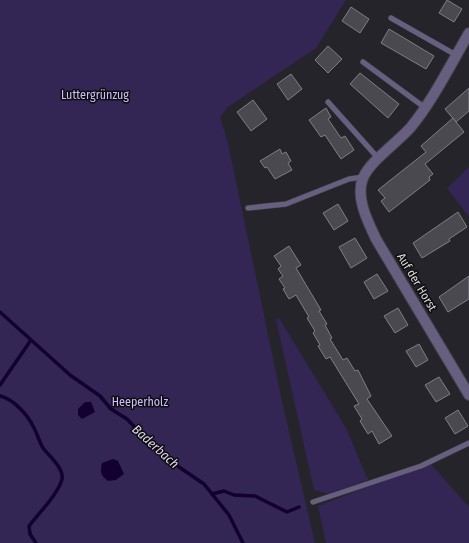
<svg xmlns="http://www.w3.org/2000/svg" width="469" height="543" font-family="'Fira Sans Condensed',sans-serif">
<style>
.green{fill:#332554}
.water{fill:#130030}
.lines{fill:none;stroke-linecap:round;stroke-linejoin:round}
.stream{stroke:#130030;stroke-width:3.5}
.building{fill:#4a4950;stroke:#807e86}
.lane-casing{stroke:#424147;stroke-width:6}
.street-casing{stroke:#424147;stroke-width:12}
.lane{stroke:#665f7f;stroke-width:5}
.street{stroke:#665f7f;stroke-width:10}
.labels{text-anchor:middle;stroke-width:3;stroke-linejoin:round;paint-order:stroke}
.park-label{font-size:12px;fill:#cdbffd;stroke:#0e0d10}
.street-label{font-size:12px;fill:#dadade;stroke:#0e0d10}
.water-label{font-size:13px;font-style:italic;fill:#ded9ef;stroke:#0e0d10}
</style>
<rect width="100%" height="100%" fill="#25242a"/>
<g class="green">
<polygon points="0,0 346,0 316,48 228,107 220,117 228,143 282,401 315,543 0,543"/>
<polygon points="469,167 469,217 447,188"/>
<polygon points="279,318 346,428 368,480 328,494 314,490 276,320"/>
<polygon points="430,463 469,507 469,543 326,543 318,506"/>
</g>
<g class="water">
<polygon points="85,402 91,402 95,412 82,419 78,415 78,409"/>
<path d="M113 459 118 461 124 474 116 480 108 481C100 475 100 472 102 463Z"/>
</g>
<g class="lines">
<g class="stream">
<polyline points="0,312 70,375 100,396 111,409 127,419 145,438 179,467 204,484 229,515 243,543"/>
<polyline points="0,385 31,340"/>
<path d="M0 396C13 399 27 414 33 426 37 433 39 441 43 448 49 456 64 468 62 479 59 493 38 514 29 526L30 534 36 543"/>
<polyline points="212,494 224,491 234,495 255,496 287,512 299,507"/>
</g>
</g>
<g class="building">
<polygon points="447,0 462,9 454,22 439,13"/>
<polygon points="351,7 369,19 360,33 342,21"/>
<polygon points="389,29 434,56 426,69 381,43"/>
<polygon points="328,46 342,59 328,73 315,60"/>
<polygon points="360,73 399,104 388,118 350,84"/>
<polygon points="291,74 302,89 288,100 277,84"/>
<polygon points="469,88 469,111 456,122 445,109"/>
<polygon points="253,100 267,119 251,131 237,112"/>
<polygon points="326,108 331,117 328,119 341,138 345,136 354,150 341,159 325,135 321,137 309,120"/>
<polygon points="453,118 464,132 425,164 433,174 429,177 430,180 389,212 381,201 385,198 378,190 426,152 421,146"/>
<polygon points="280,149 282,154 286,152 291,161 288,163 292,170 275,179 267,167 265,168 260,161"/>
<polygon points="338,204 348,221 334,230 323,213"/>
<polygon points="458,212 467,227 449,239 450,241 422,258 413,243"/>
<polygon points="355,238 367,258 351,268 339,247"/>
<polygon points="289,246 301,265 296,268 321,310 319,311 327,324 325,325 332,338 330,339 343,360 347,358 355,371 358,370 371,396 367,399 392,436 379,444 372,431 368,434 360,421 362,419 354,406 359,404 330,357 326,359 318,346 320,345 313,333 315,331 307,318 309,317 296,295 289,299 283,289 285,288 279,279 283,276 278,269 281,266 274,256"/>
<polygon points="377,274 388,291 374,299 364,282"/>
<polygon points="469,276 469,299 448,312 439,297"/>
<polygon points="398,308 408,325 395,333 384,316"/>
<polygon points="419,344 428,360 416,367 406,351"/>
<polygon points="439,377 450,394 436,402 425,385"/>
<polygon points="458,410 468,426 455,434 445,418"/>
</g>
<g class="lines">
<defs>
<g id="lane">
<polyline points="391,18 456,55"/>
<polyline points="363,62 424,107"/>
<polyline points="328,102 378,158"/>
<polyline points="248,208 286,204 349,179 363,177"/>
<polyline points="313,502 421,466 469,443"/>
</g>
<path id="street" d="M469 33C452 62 432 102 411 127 398 142 370 161 363 178 355 197 368 222 376 239L469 395"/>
</defs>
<use href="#lane" class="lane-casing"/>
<use href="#street" class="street-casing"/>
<use href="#lane" class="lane"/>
<use href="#street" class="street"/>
</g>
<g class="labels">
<g class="park-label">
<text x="95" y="99">Luttergrünzug</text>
<text x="140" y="406">Heeperholz</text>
</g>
<g class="street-label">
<text transform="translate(417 282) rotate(59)" y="4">Auf der Horst</text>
</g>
<g class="water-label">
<text transform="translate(156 446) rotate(42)" y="5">Baderbach</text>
</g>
</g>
</svg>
